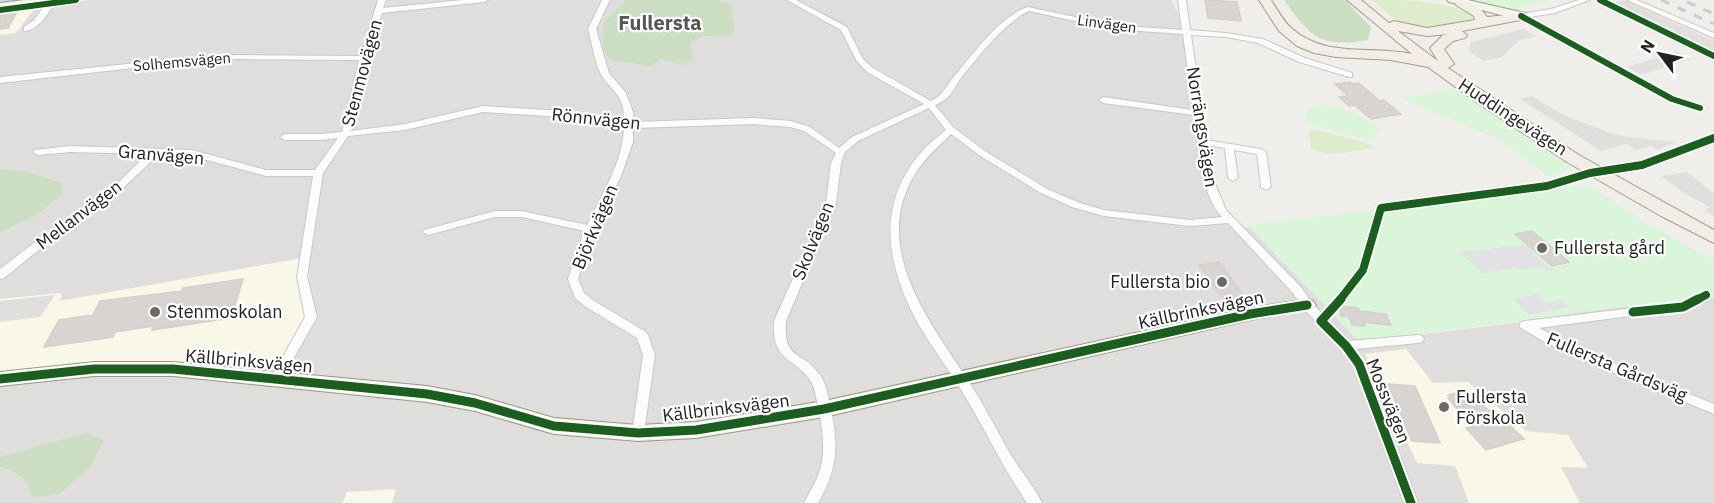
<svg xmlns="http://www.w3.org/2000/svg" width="1714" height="503" font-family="'IBM Plex Sans',sans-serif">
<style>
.residential{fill:#dfdedc}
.education{fill:#f8f7e8}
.grass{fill:#ddeccb}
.forest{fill:#cbdec1}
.park{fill:#daf5da}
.parking{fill:#e0dfde}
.plaza{fill:#e2e1e5}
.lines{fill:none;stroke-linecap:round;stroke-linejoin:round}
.stream{stroke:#bfdbe3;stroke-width:3}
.building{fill:#d7d4d2;stroke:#d3d0cc;stroke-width:1.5}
.street-casing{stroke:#c9c8c7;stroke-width:2}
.secondary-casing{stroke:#999a82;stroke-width:2}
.primary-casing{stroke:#a79c86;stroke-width:2}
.street{fill:#fdfcfc;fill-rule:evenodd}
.secondary{fill:#f4f4ed;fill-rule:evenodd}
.primary{fill:#f3ede7;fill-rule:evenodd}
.rail{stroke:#ccc;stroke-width:3;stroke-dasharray:9 9;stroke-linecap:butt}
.cycleway-far2-casing{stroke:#fff;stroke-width:9}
.cycleway-far1-casing{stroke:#fff;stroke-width:11}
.cycleway-casing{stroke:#fff;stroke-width:13}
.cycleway-far2{stroke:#1b5e20;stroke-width:6}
.cycleway-far1{stroke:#1b5e20;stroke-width:8}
.cycleway{stroke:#1b5e20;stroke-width:9}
.poi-dot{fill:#6a6968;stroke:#fff;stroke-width:2}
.labels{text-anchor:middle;stroke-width:4.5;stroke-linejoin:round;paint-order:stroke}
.far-street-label{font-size:15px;fill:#222;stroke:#fff}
.street-label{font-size:18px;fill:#222;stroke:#fff}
.poi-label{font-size:18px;fill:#222;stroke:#fff;text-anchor:start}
.far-district-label{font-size:20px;font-weight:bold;fill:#555;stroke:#fff}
</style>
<rect width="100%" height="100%" fill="#f0eeeb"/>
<polygon class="residential" points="91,0 383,0 352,114 387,0 1171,0 1188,33 1202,142 1218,203 1237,229 1249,227 1360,342 1515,323 1617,306 1714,298 1714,503 0,503 0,383 308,257 59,301 61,293 0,299 0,12"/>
<g class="education">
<polygon points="36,7 16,33 0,35 0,12"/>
<polygon points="309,257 309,323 281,376 133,365 0,383 0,299 62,293 60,301"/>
<polygon points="1406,349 1433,383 1468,382 1526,431 1568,435 1588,468 1561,467 1580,503 1469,503 1455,466 1417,463 1365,354"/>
<polygon points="396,489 392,503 342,503 347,492"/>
</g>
<g class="grass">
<path d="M1372 0C1406 0 1443 0 1474 15V21L1429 31 1401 24Z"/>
<path d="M1311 129 1367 143 1373 148C1354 151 1329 158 1311 149L1309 134Z"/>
</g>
<g class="forest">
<polygon points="625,0 716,0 733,5 732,17 735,30 726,37 704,36 690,42 694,59 682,65 661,59 651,66 610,60 604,50 603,23"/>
<path d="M1284 0H1345L1371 27 1368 40C1320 48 1311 38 1284 0Z"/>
<polygon points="0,169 27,172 62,183 62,195 35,216 0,232"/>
<path d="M86 433 104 440 90 467 59 494 34 498C26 479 20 472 0 467V457Z"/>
</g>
<g class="park">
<polygon points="1470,0 1550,0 1516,10"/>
<polygon points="1454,89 1573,168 1548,177 1502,141 1400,98"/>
<polygon points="1323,105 1343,108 1382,129 1368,140 1307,123 1305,115 1309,108"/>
<path d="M1589 185 1644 222 1714 260V298C1596 308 1478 327 1361 342L1247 225Z"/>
</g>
<g class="parking">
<polygon points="1624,0 1714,41 1714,53 1612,3"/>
<polygon points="1523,29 1536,36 1518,41 1502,57 1484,61 1468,51 1471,42"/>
<polygon points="1677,52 1691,59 1641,75 1627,67"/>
<polygon points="1532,96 1561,114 1607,132 1627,137 1676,142 1658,150 1651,146 1636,150 1627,144 1601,151 1520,99"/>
<polygon points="1687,172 1714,193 1714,216 1704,210 1710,207 1687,195 1661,176"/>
<polygon points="1235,234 1279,285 1270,287 1278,296 1260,300 1256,295 1251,296 1205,240"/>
<polygon points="55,295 40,317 0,322 0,301"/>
<polygon points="1373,382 1380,386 1400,433 1398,448"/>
<polygon points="1418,468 1453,471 1463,498 1427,493"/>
</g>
<g class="plaza">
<polygon points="1524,245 1553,271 1548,271 1542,267 1522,270 1514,268 1482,273 1460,252"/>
<polygon points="1538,294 1547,303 1560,300 1569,307 1530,315 1513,299"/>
</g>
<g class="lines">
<polyline class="stream" points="0,2 14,0"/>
</g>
<g class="building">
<polygon points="1205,0 1237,2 1241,21 1208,18"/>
<polygon points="18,10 8,28 0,29 0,13"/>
<polygon points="1350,82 1352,84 1359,83 1380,101 1384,100 1401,114 1371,119 1355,105 1349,106 1339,97 1348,96 1335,84"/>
<polygon points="1532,231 1569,262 1552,266 1515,234"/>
<polygon points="1219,262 1246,300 1226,303 1199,265"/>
<polygon points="243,279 231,318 152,330 154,326 115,332 113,337 44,347 59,320 93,315 100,301 182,291 183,288"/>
<polygon points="1338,306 1358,308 1359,311 1386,314 1391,325 1363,322 1365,326 1352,325 1349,317 1341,316"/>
<polygon points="1388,384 1415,386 1440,443 1412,441"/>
<polygon points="1465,390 1500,420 1503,419 1524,439 1486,450 1466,428 1472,427 1448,398 1451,398 1448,395"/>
</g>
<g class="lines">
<defs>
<g id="street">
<path d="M49 0H57C49 11 39 31 24 31V27L34 20Z"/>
<path d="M378 0H386L383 8 463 0H488L484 2 382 13 368 58 351 131 405 124 483 106 562 111 624 122C625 95 614 94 602 76 595 65 592 42 588 29L602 0H610L596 29 609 73 626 93 633 112V122L754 118 791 121 810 127 839 148 852 137 924 104 867 72 856 60 841 30 787 0H796L847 27 863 59 873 68 931 101C945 94 946 85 956 74 974 53 1001 15 1028 7L1112 25 1182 30 1178 0H1186L1190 30 1226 33 1263 39 1305 58 1352 73V77H1349L1299 62 1258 43 1226 37 1191 35 1206 140 1261 149 1266 152 1271 187 1266 190 1261 187 1257 154 1234 150 1238 178 1233 181 1228 178 1225 148 1207 145 1212 176 1226 210 1301 287 1311 302 1349 341 1418 335 1422 336 1424 339 1422 342 1418 343 1355 349 1365 364 1418 503H1404L1354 366 1342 349 1303 308 1293 293 1228 223 1190 226 1104 216 1072 207 1041 193 982 157 951 134C939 146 926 157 917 171 870 242 925 316 964 374 982 401 996 429 1012 457 1022 472 1034 487 1042 503H1027C1003 468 985 429 963 393 948 368 930 345 916 320 885 261 876 200 925 148 932 141 939 136 946 130L929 108 858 141 845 152 841 163 836 204 786 321C783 362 802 349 820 375 826 384 828 395 830 406 839 445 838 468 818 503H804C808 495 813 487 817 478 827 455 823 430 818 406 816 397 815 387 810 380 791 354 772 363 774 321L826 204 831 163 836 153 804 131 790 127 754 124 633 128V142L621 176 595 229 578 279 584 293 594 301 646 332 648 335 655 355 644 433 643 437 638 438 633 437 632 433 643 355 637 338 586 307 575 298 568 279 584 231 522 217H495L428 235 423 232 424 230 495 211H522L587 225C602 194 623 162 624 127L562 117 483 112 405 130 348 136 323 173 307 277 317 317 281 381 277 383 273 381 271 378 305 317 297 277 313 176H266L192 156 158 155 121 190 55 237 4 278 0 279V269L47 233 115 186 147 154 70 152 38 155 33 152 35 150 70 146 192 150 266 170H315L338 138 321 140H285L280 137 285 134H321L342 132 359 60 237 59 186 62 0 83V77L186 58 237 55 361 56ZM1029 11 1112 29 1183 34 1193 110 1103 97 1099 100 1103 103 1194 115C1198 145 1201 195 1222 217L1190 220 1104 210 1080 203 1047 189 988 153 954 128 935 105C952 98 951 92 961 78 976 59 1006 21 1029 11Z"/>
<polygon points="1579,0 1590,0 1555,13 1529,17 1675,97 1703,106 1703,110 1697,110 1669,101 1517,16 1521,14 1551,9"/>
<polygon points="1627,0 1637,0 1714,33 1714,38"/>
<polygon points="1633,308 1637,309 1639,312 1637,315 1539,328 1598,357 1714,404 1714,414 1590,363 1543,341 1521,328 1519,325 1521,322 1525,321"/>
</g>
<g id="secondary">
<polygon points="24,0 54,0 48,3 0,11 0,3"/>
<polygon points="1447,0 1468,0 1525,13 1527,16 1521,20 1449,2"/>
<polygon points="1307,299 1313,301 1316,305 1313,309 1250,320 824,417 696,438 638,441 554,434 475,411 427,402 173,376 94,376 0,386 0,372 94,362 173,362 427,386 475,395 554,418 638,425 696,422 824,401 1250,308"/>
</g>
<path id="primary" d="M1259 0H1271C1277 9 1282 19 1290 27 1325 59 1370 45 1412 54L1347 0H1361L1389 23 1394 21 1427 28 1475 20 1474 16 1456 5 1455 0C1468 0 1480 6 1487 17L1526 13 1527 16 1526 19 1462 31 1467 35 1465 38 1453 41 1444 49 1454 64 1448 68 1579 155 1714 230V243L1661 216 1567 162 1476 102 1428 67 1391 60 1336 57 1314 53 1297 46 1279 31ZM1398 31 1427 36 1448 34 1443 35 1430 48 1438 61Z"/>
</defs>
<use href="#street" class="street-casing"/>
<use href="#secondary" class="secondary-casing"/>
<use href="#primary" class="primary-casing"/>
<use href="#street" class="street"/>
<use href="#secondary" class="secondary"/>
<use href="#primary" class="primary"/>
<g class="rail">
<polyline points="1661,0 1714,24"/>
<polyline points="1687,2 1714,14"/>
</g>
<defs>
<g id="cycleway-far2">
<polyline points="1600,0 1714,56"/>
<polyline points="0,10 76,0"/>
<polyline points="1521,16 1672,99 1700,108"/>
</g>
<g id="cycleway-far1">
<polyline points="1339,301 1363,270 1381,208 1547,186 1590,173 1642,165 1714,138"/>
<polyline points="1695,301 1706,295"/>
</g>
<g id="cycleway">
<polyline points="1341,299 1321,321 1346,346 1359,364 1411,503"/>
<polyline points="1633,312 1683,307 1698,299"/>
<polyline points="0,379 94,369 173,369 427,394 475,403 554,426 638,433 696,430 824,409 1250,314 1307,305"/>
</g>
</defs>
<use href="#cycleway-far2" class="cycleway-far2-casing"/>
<use href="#cycleway-far1" class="cycleway-far1-casing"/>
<use href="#cycleway" class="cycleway-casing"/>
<use href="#cycleway-far2" class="cycleway-far2"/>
<use href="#cycleway-far1" class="cycleway-far1"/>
<use href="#cycleway" class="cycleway"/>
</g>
<g class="poi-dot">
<circle cx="1542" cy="248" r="6"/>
<circle cx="1222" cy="282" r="6"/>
<circle cx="155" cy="312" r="6"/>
<circle cx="1444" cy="407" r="6"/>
</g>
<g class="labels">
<g class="far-street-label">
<text transform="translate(1107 24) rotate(8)" y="5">Linvägen</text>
<text transform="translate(182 62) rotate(-5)" y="5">Solhemsvägen</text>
</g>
<g class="street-label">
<text transform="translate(362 73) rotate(-75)" y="6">Stenmovägen</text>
<text transform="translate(1513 117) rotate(33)" y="6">Huddingevägen</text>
<text transform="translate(596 119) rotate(6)" y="6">Rönnvägen</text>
<text transform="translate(1202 127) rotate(81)" y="6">Norrängsvägen</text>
<text transform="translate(161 155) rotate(5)" y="6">Granvägen</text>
<text transform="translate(79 215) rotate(-37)" y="6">Mellanvägen</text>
<text transform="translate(595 227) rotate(-67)" y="6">Björkvägen</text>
<text transform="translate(813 241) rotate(-68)" y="6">Skolvägen</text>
<text transform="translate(1201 310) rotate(-12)" y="6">Källbrinksvägen</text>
<text transform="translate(249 361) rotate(5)" y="6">Källbrinksvägen</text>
<text transform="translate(1617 367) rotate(23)" y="6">Fullersta Gårdsväg</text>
<text transform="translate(1388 401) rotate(68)" y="6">Mossvägen</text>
<text transform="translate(726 408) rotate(-7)" y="6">Källbrinksvägen</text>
</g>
<g class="poi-label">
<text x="1554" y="254">Fullersta gård</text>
<text x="1210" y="288" text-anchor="end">Fullersta bio</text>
<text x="167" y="318">Stenmoskolan</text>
<text x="1456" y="403">Fullersta<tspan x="1456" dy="21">Förskola</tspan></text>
</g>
<g class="far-district-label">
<text x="660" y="30">Fullersta</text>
</g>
</g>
<g transform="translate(1660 54) rotate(302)" stroke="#ffffff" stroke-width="4.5" paint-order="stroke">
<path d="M0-4.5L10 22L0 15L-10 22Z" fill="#222222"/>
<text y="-9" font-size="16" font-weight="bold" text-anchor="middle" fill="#222222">N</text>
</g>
</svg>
